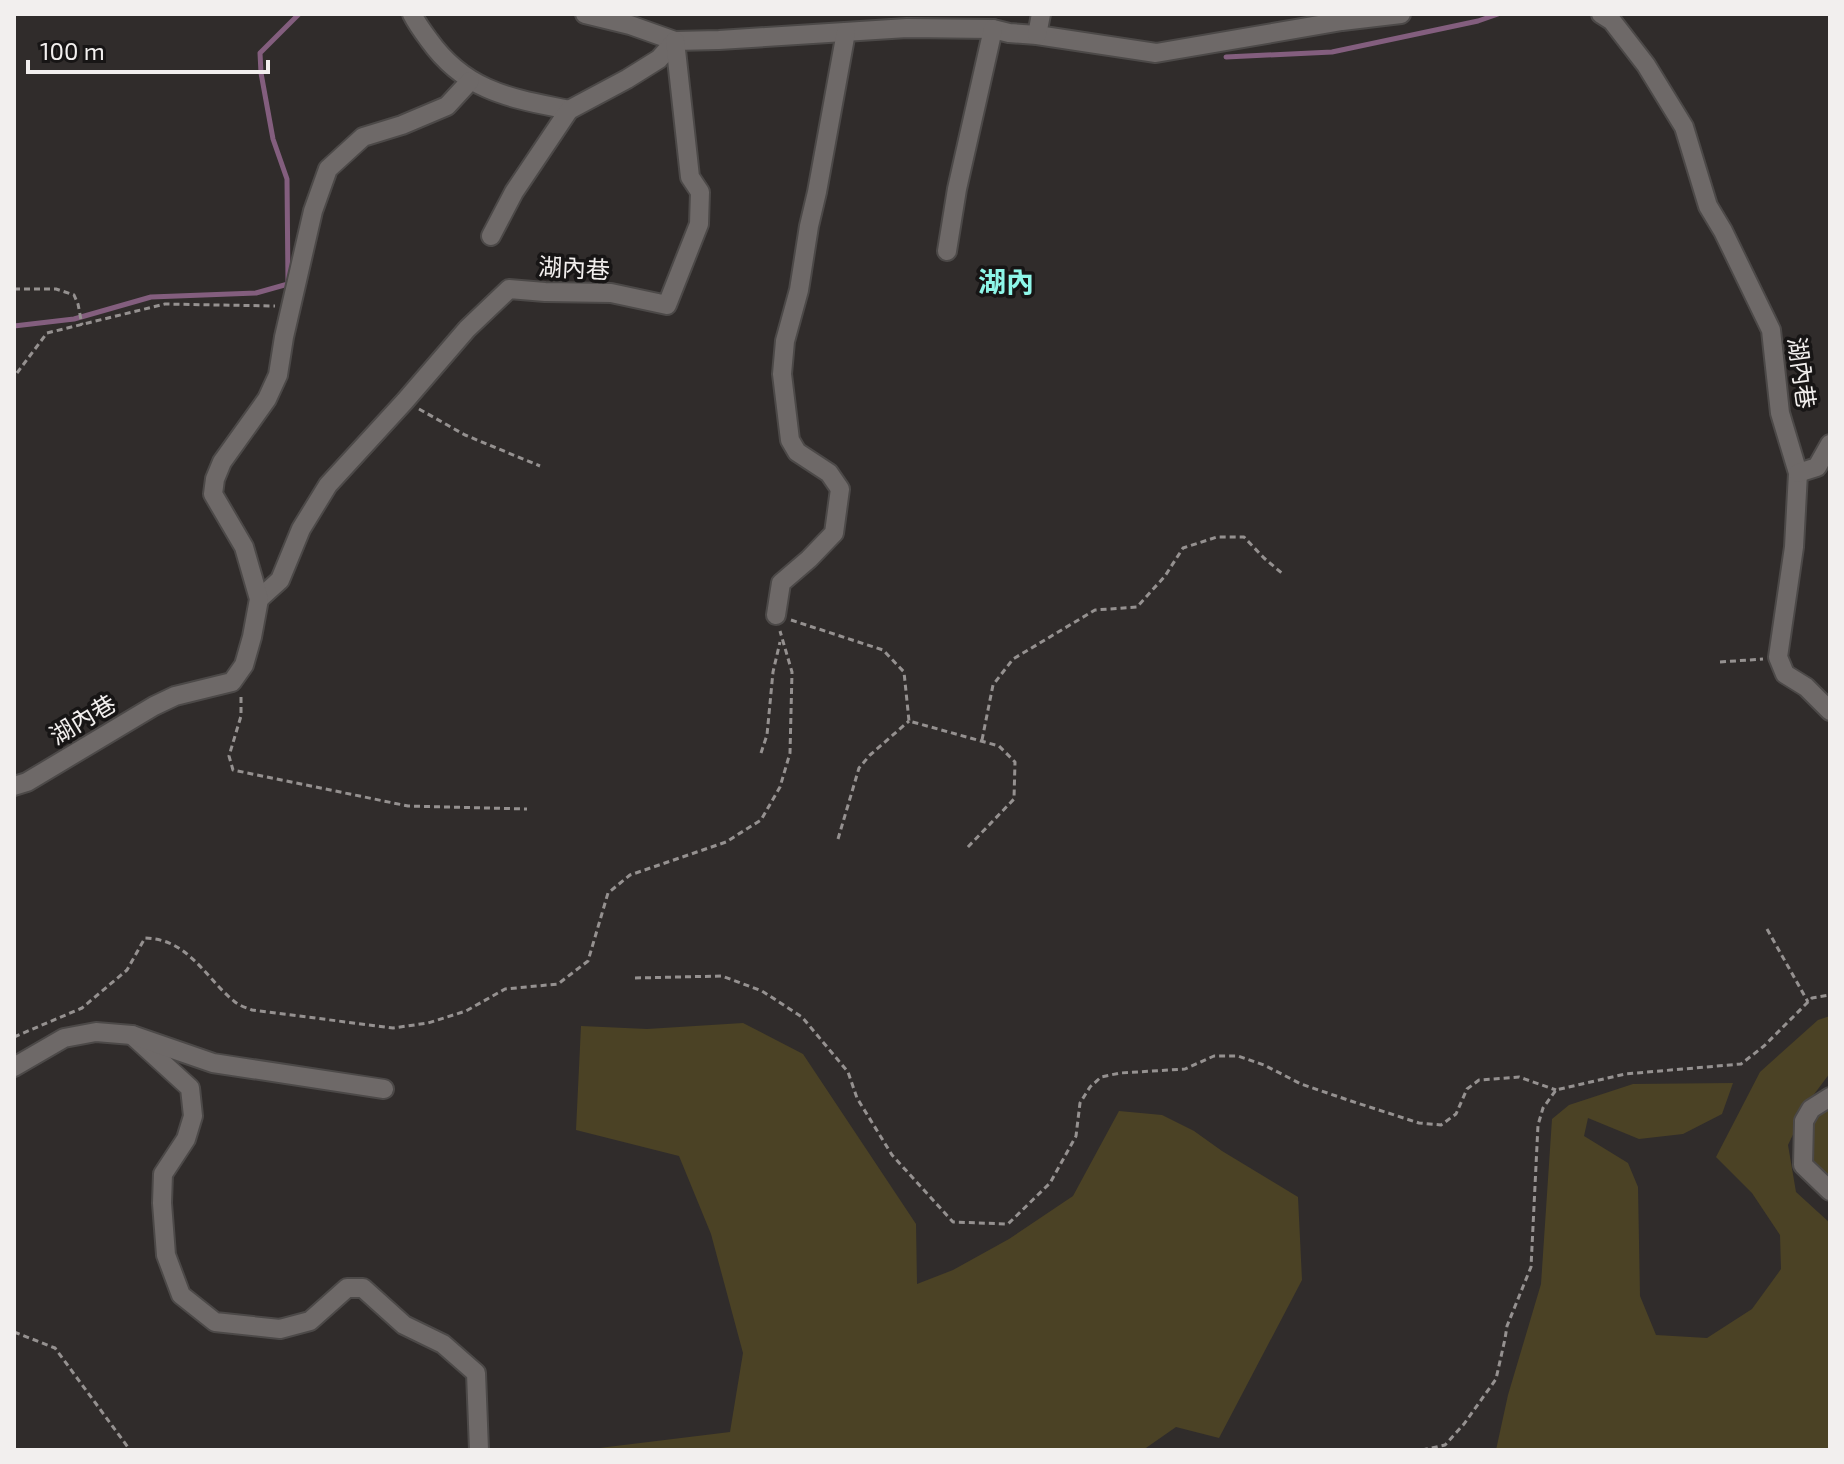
<svg xmlns="http://www.w3.org/2000/svg" width="1844" height="1464" font-family="'Exo 2','Noto Sans TC',sans-serif">
<style>
.green{fill:#4b4225}
.lines{fill:none;stroke-linecap:round;stroke-linejoin:round}
.stream{stroke:#835e7e;stroke-width:5}
.minor-casing{stroke:#4c4948;stroke-width:22}
.path{stroke:#959190;stroke-width:3;stroke-dasharray:6 4;stroke-linecap:butt}
.minor{stroke:#6e6968;stroke-width:18}
.labels{text-anchor:middle;stroke-width:7;stroke-linejoin:round;paint-order:stroke}
.street-label{font-size:24px;fill:#f2efee;stroke:#171515}
.quarter-label{font-size:28px;font-weight:bold;fill:#8ef7e9;stroke:#171515}
</style>
<rect width="100%" height="100%" fill="#302c2b"/>
<g class="green">
<polygon points="1830,1016 1830,1073 1809,1101 1788,1145 1796,1192 1830,1223 1830,1450 1496,1450 1508,1395 1541,1284 1552,1119 1569,1105 1633,1084 1733,1083 1722,1114 1683,1134 1639,1139 1588,1118 1584,1136 1628,1163 1638,1187 1640,1296 1656,1335 1707,1338 1752,1309 1781,1269 1780,1235 1752,1193 1716,1157 1760,1072 1818,1020"/>
<polygon points="743,1023 803,1054 916,1224 917,1284 953,1270 1009,1239 1073,1196 1119,1111 1162,1115 1194,1131 1222,1151 1298,1197 1302,1280 1219,1438 1176,1427 1143,1450 583,1450 730,1432 743,1353 711,1234 679,1156 576,1130 581,1026 647,1029"/>
<polygon points="1830,1108 1830,1180 1807,1158 1813,1118"/>
</g>
<g class="lines">
<g class="stream">
<polyline points="1226,57 1332,52 1478,21 1498,14"/>
<polyline points="14,326 74,319 151,297 256,293 288,284 287,179 273,139 261,73 260,53 299,14"/>
</g>
<defs>
<g id="minor">
<path d="M412 14C417 24 423 32 429 40 466 92 511 98 569 110"/>
<polyline points="585,14 630,25 675,41 719,40 907,28 993,29 1009,33 1037,35 1156,53 1342,21 1401,14"/>
<polyline points="1601,14 1612,21 1646,65 1684,127 1708,206 1723,231 1771,330 1780,413 1798,473 1794,547 1778,657 1785,674 1806,687 1830,711"/>
<polyline points="1037,35 1041,14"/>
<polyline points="491,236 514,192 569,110 627,79 659,59 675,41"/>
<polyline points="947,251 957,189 993,29"/>
<polyline points="1798,473 1817,467 1830,444"/>
<polyline points="259,599 280,580 301,529 328,485 405,401 467,329 509,289 545,292 611,293 667,305 699,224 700,192 690,177 675,41"/>
<polyline points="776,615 781,583 809,559 834,533 840,489 829,473 797,452 790,440 782,374 785,341 799,290 809,226 817,192 846,32"/>
<polyline points="14,786 27,782 154,706 175,696 232,682 244,665 252,637 259,599 244,547 213,494 215,479 222,462 267,399 278,375 284,337 313,211 328,169 363,137 402,125 447,106 470,81"/>
<polyline points="132,1035 190,1088 193,1116 186,1139 163,1174 162,1203 166,1255 181,1295 215,1322 280,1329 310,1321 347,1288 363,1288 404,1325 443,1344 476,1373 479,1450"/>
<polyline points="14,1067 64,1038 96,1032 132,1035 213,1063 384,1089"/>
<polyline points="1830,1097 1811,1109 1804,1121 1803,1165 1830,1191"/>
</g>
</defs>
<use href="#minor" class="minor-casing"/>
<g class="path">
<polyline points="14,289 56,289 74,295 78,304 82,325"/>
<polyline points="17,373 47,333 165,304 275,306"/>
<polyline points="419,409 465,435 540,466"/>
<polyline points="791,620 883,650 904,672 909,721 999,746 1015,762 1014,799 966,849"/>
<polyline points="1720,662 1763,659"/>
<polyline points="241,697 241,716 229,756 233,770 408,806 527,809"/>
<polyline points="982,740 993,685 1013,659 1095,610 1137,607 1165,576 1183,548 1217,537 1244,537 1264,558 1284,575"/>
<polyline points="761,753 767,735 773,672 780,642"/>
<polyline points="838,839 859,768 870,755 909,721"/>
<polyline points="1767,929 1808,1002"/>
<polyline points="635,978 722,976 762,991 802,1017 848,1072 857,1098 892,1155 953,1222 1008,1224 1050,1183 1076,1136 1080,1103 1090,1087 1101,1077 1120,1073 1185,1069 1214,1056 1238,1056 1264,1065 1301,1084 1348,1100 1419,1123 1441,1125 1456,1114 1467,1089 1479,1080 1519,1077 1556,1090"/>
<path d="M14 1037 82 1008 127 970 145 938C189 939 205 978 235 1002 240 1006 247 1008 252 1010L393 1028 428 1023 466 1011 505 989 558 984 588 961 608 893 630 875 726 842 761 820 780 787 790 753 792 672 780 631"/>
<polyline points="14,1332 55,1348 130,1450"/>
<polyline points="1422,1450 1445,1445 1464,1424 1496,1379 1505,1339 1507,1326 1531,1267 1538,1125 1543,1108 1556,1090 1625,1074 1741,1064 1764,1046 1812,998 1830,995"/>
</g>
<use href="#minor" class="minor"/>
</g>
<g class="labels">
<g class="street-label">
<text transform="translate(574 269) rotate(3)" y="8">湖內巷</text>
<text transform="translate(1801 373) rotate(82)" y="8">湖內巷</text>
<text transform="translate(83 720) rotate(-31)" y="8">湖內巷</text>
</g>
<g class="quarter-label">
<text x="1006" y="292">湖內</text>
</g>
</g>
<rect width="1844" height="1464" fill="none" stroke="#f2efee" stroke-width="32"/>
<path d="M28 60v12h240v-12" fill="none" stroke="#f2efee" stroke-width="4"/>
<text x="40" y="60" font-size="24" fill="#f2efee" stroke="#171515" stroke-width="6" paint-order="stroke">100 m</text>
</svg>
